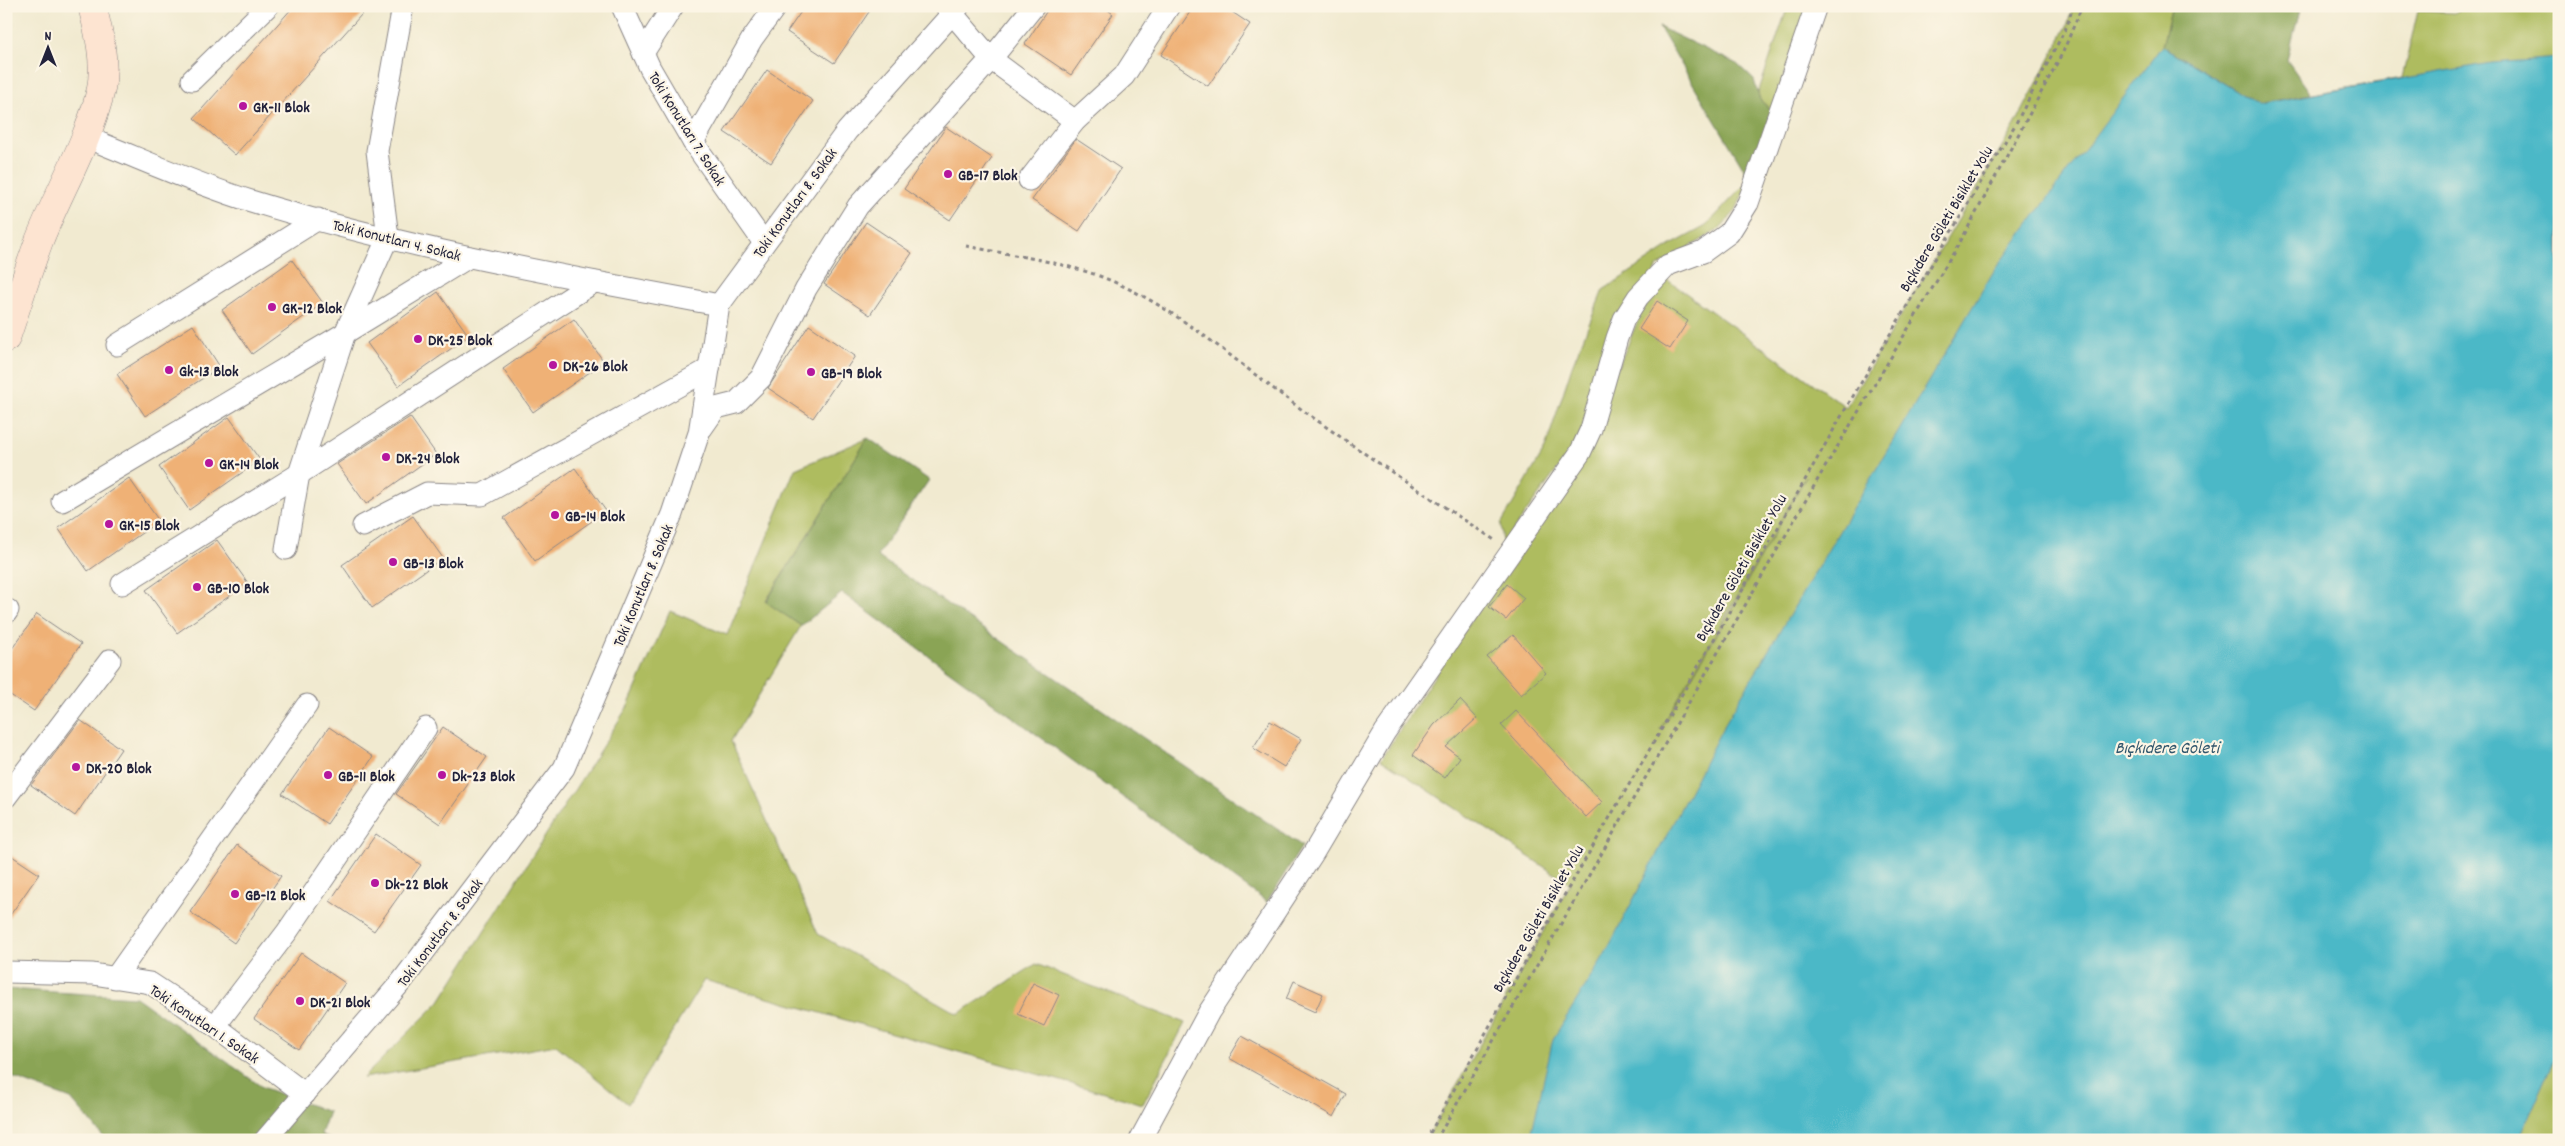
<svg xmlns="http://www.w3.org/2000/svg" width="2565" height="1146" font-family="Dekko,sans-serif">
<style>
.green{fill:#aebc5e;stroke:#686f4c;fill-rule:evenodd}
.forest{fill:#8aa455;stroke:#566348}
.water{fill:#4cb8c7;stroke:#376d81}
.building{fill:#efb176}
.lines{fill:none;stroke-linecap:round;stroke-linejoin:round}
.street-casing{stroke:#8a8686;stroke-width:23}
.secondary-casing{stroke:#8a8686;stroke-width:29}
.path{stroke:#8a8686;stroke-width:3;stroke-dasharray:4 4;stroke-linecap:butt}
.street{stroke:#fff;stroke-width:21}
.secondary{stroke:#fde4d1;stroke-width:28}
.poi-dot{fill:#b5179e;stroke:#fcf5e5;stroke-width:2}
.labels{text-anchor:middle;stroke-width:4.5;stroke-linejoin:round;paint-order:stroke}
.poi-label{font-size:16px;font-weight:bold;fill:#22223b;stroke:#fcf5e5;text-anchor:start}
.street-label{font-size:16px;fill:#22223b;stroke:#fcf5e5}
.water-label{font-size:18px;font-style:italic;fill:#31566c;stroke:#fcf5e5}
</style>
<rect width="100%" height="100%" fill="#fcf5e5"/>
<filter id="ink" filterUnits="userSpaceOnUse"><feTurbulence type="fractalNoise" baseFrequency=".02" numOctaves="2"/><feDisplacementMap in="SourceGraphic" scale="10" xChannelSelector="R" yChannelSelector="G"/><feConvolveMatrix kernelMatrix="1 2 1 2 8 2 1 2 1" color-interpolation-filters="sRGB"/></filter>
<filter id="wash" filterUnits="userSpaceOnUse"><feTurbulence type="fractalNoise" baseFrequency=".0096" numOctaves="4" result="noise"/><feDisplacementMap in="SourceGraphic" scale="20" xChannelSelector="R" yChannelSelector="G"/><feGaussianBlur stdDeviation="1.12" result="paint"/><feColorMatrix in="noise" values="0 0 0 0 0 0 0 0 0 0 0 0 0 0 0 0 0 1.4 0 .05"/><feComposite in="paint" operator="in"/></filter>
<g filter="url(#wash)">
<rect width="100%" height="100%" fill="#f1ead0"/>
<g class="green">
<polygon points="1788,6 1808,6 1772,111 1760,100 1758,93"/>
<path d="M2073 6H2172L2162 46 2258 104 2402 78 2418 11 2454 13 2467 6H2559V1140H1426L1570 884 1381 759 1499 576 1619 365 1641 313 1666 279 1846 407 2015 125 2067 26ZM1806 476 1730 612 1660 730 1806 477Z"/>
<polygon points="1750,179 1735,212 1718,230 1658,266 1573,448 1503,544 1501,524 1545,449 1572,366 1603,290 1673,244 1706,226"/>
<polygon points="868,438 766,601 801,626 731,741 818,934 958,1014 1036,964 1185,1023 1143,1104 704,980 628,1104 556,1045 363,1078 440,1001 628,706 670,611 727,635 795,469"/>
</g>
<g class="forest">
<polygon points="2172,6 2301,6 2287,60 2311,94 2258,104 2162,46"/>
<polygon points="1659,27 1737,64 1754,80 1760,100 1772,111 1750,179"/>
<polygon points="868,438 929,480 877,556 1302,846 1267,902 842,593 801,626 766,602"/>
<polygon points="6,989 136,997 262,1087 329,1112 321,1134 332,1140 106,1140 71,1099 6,1075"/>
</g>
<polygon class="water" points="2162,46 2258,104 2491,63 2559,58 2559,1048 2519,1140 1530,1140 1553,1039 1605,954 1723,727 1995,269"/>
<g id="blocks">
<g class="building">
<polygon points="294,6 354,6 362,14 235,155 194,118"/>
<polygon points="805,6 873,6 834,63 787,32"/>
<polygon points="1050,6 1103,6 1113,14 1071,75 1025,44"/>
<polygon points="1194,6 1223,6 1250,24 1208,86 1161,55"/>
<polygon points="767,70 813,101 771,163 724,132"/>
<polygon points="946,127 992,158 950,220 904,189"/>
<polygon points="1076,139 1121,169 1079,231 1032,200"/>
<polygon points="866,222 912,253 870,315 824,284"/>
<polygon points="292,260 323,303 252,354 222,310"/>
<polygon points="438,292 469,336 398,386 367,343"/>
<polygon points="1657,301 1688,321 1670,349 1639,329"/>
<polygon points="574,319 604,362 533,412 503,369"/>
<polygon points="193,325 220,367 145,416 117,374"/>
<polygon points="809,325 855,356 813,418 768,388"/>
<polygon points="229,417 260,460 189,510 159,467"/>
<polygon points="410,417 436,454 366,504 337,464"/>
<polygon points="575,468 606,511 535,561 504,518"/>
<polygon points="129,478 159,521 88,571 58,528"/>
<polygon points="413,516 443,558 372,608 342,565"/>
<polygon points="217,540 248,583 177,633 146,590"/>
<polygon points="1507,584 1524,598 1506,620 1489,607"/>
<polygon points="37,614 81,644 34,711 6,692 6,657"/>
<polygon points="1513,635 1546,673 1521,695 1487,657"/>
<polygon points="1460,700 1477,718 1446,747 1460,757 1445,778 1413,755 1434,725"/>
<polygon points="1516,711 1602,802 1586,817 1501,725"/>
<polygon points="80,720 121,749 75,816 31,785"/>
<polygon points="1270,721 1301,739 1284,767 1253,748"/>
<polygon points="329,727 373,757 327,824 282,794"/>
<polygon points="443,727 487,757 440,824 396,794"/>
<polygon points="376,834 421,865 374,931 330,901"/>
<polygon points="237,845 281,876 234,943 190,912"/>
<polygon points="6,852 39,874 6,921"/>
<polygon points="301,953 345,983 299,1050 254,1019"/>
<polygon points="1294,981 1323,994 1315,1012 1286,999"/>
<polygon points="1033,983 1059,995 1044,1026 1018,1014"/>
<polygon points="1242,1036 1346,1094 1334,1117 1229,1058"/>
</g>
</g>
</g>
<g filter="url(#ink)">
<use href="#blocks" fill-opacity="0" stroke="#8a8686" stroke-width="1"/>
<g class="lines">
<defs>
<g id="street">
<polyline points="622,6 650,68 693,142 764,243"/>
<polyline points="946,6 991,59 1075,121"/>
<polyline points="643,53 673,6"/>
<polyline points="192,80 268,6"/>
<path d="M85 137C139 158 195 184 251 201 404 248 562 276 719 305"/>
<polyline points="693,142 752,39 776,6"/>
<polyline points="1029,180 1075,121 1124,76 1169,6"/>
<polyline points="117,345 318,219"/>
<polyline points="702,428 716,408 736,403 761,378 806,289 858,206 991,59 1034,6"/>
<polyline points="62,501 345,333 469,257"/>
<polyline points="363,526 427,493 482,495 709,369"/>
<polyline points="286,549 299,474 345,333 388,237 377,151 403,6"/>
<polyline points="122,584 299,474 594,282"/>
<polyline points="6,613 8,610"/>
<polyline points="6,797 110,660"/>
<polyline points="6,972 93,974 150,983 215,1026 305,1094"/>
<polyline points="115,978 307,705"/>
<polyline points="215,1026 287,932 426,728"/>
<polyline points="265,1140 402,981 564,768 672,514 699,433 719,305 847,131 959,6"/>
<polyline points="1140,1140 1209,1012 1314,852 1385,732 1580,453 1591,429 1617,338 1624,319 1638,297 1668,265 1703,252 1729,233 1748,203 1816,6"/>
</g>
<path id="secondary" d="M6 338C17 306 27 273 39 241 59 190 89 142 101 89 106 62 99 32 92 6"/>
</defs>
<use href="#street" class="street-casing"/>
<use href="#secondary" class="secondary-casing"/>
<g class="path">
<path d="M966 246C1011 255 1059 261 1102 277 1170 303 1228 355 1286 398 1354 448 1425 494 1496 541"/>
<polyline points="1426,1140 1527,959 1730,612 1846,408 2015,125 2067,26 2073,6"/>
<polyline points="1436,1140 1821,474 1963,237 2063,52 2082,6"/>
</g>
<use href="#street" class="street"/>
<use href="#secondary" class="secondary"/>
</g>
</g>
<g class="poi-dot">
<circle cx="243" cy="106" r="5"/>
<circle cx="948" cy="174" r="5"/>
<circle cx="272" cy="307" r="5"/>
<circle cx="418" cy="339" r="5"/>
<circle cx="553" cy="365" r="5"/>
<circle cx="169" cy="370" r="5"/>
<circle cx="811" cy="372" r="5"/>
<circle cx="386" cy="457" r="5"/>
<circle cx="209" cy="463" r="5"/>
<circle cx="555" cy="515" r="5"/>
<circle cx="109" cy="524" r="5"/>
<circle cx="393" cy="562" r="5"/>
<circle cx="197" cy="587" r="5"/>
<circle cx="76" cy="767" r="5"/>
<circle cx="328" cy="775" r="5"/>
<circle cx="442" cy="775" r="5"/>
<circle cx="375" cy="883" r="5"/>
<circle cx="235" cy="894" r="5"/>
<circle cx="300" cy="1001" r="5"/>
</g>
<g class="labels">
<g class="poi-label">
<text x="253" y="112">GK-11 Blok</text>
<text x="958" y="180">GB-17 Blok</text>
<text x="282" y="313">GK-12 Blok</text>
<text x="428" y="345">DK-25 Blok</text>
<text x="563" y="371">DK-26 Blok</text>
<text x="179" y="376">Gk-13 Blok</text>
<text x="821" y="378">GB-19 Blok</text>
<text x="396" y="463">DK-24 Blok</text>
<text x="219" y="469">GK-14 Blok</text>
<text x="565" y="521">GB-14 Blok</text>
<text x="119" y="530">GK-15 Blok</text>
<text x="403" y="568">GB-13 Blok</text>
<text x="207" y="593">GB-10 Blok</text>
<text x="86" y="773">DK-20 Blok</text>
<text x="338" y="781">GB-11 Blok</text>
<text x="452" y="781">Dk-23 Blok</text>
<text x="385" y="889">Dk-22 Blok</text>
<text x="245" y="900">GB-12 Blok</text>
<text x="310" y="1007">DK-21 Blok</text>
</g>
<g class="street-label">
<text transform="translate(688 128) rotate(58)" y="6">Toki Konutları 7. Sokak</text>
<text transform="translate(794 202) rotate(-54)" y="6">Toki Konutları 8. Sokak</text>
<text transform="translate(1945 218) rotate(-59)" y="6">Bıçkıdere Göleti Bisiklet Yolu</text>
<text transform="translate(397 239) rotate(14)" y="6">Toki Konutları 4. Sokak</text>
<text transform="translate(1740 567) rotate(-60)" y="6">Bıçkıdere Göleti Bisiklet Yolu</text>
<text transform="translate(642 585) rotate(-67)" y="6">Toki Konutları 8. Sokak</text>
<text transform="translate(1537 918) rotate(-60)" y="6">Bıçkıdere Göleti Bisiklet Yolu</text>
<text transform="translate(439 932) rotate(-53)" y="6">Toki Konutları 8. Sokak</text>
<text transform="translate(205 1023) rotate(34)" y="6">Toki Konutları 1. Sokak</text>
</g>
<g class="water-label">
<text x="2167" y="753">Bıçkıdere Göleti</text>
</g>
</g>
<rect width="2565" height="1146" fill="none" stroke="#fcf5e5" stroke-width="25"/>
<g transform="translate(48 48)" stroke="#fcf5e5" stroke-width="4" paint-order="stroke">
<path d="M0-4L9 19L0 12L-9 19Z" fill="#22223b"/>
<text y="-8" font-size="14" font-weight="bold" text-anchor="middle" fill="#22223b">N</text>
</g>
</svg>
